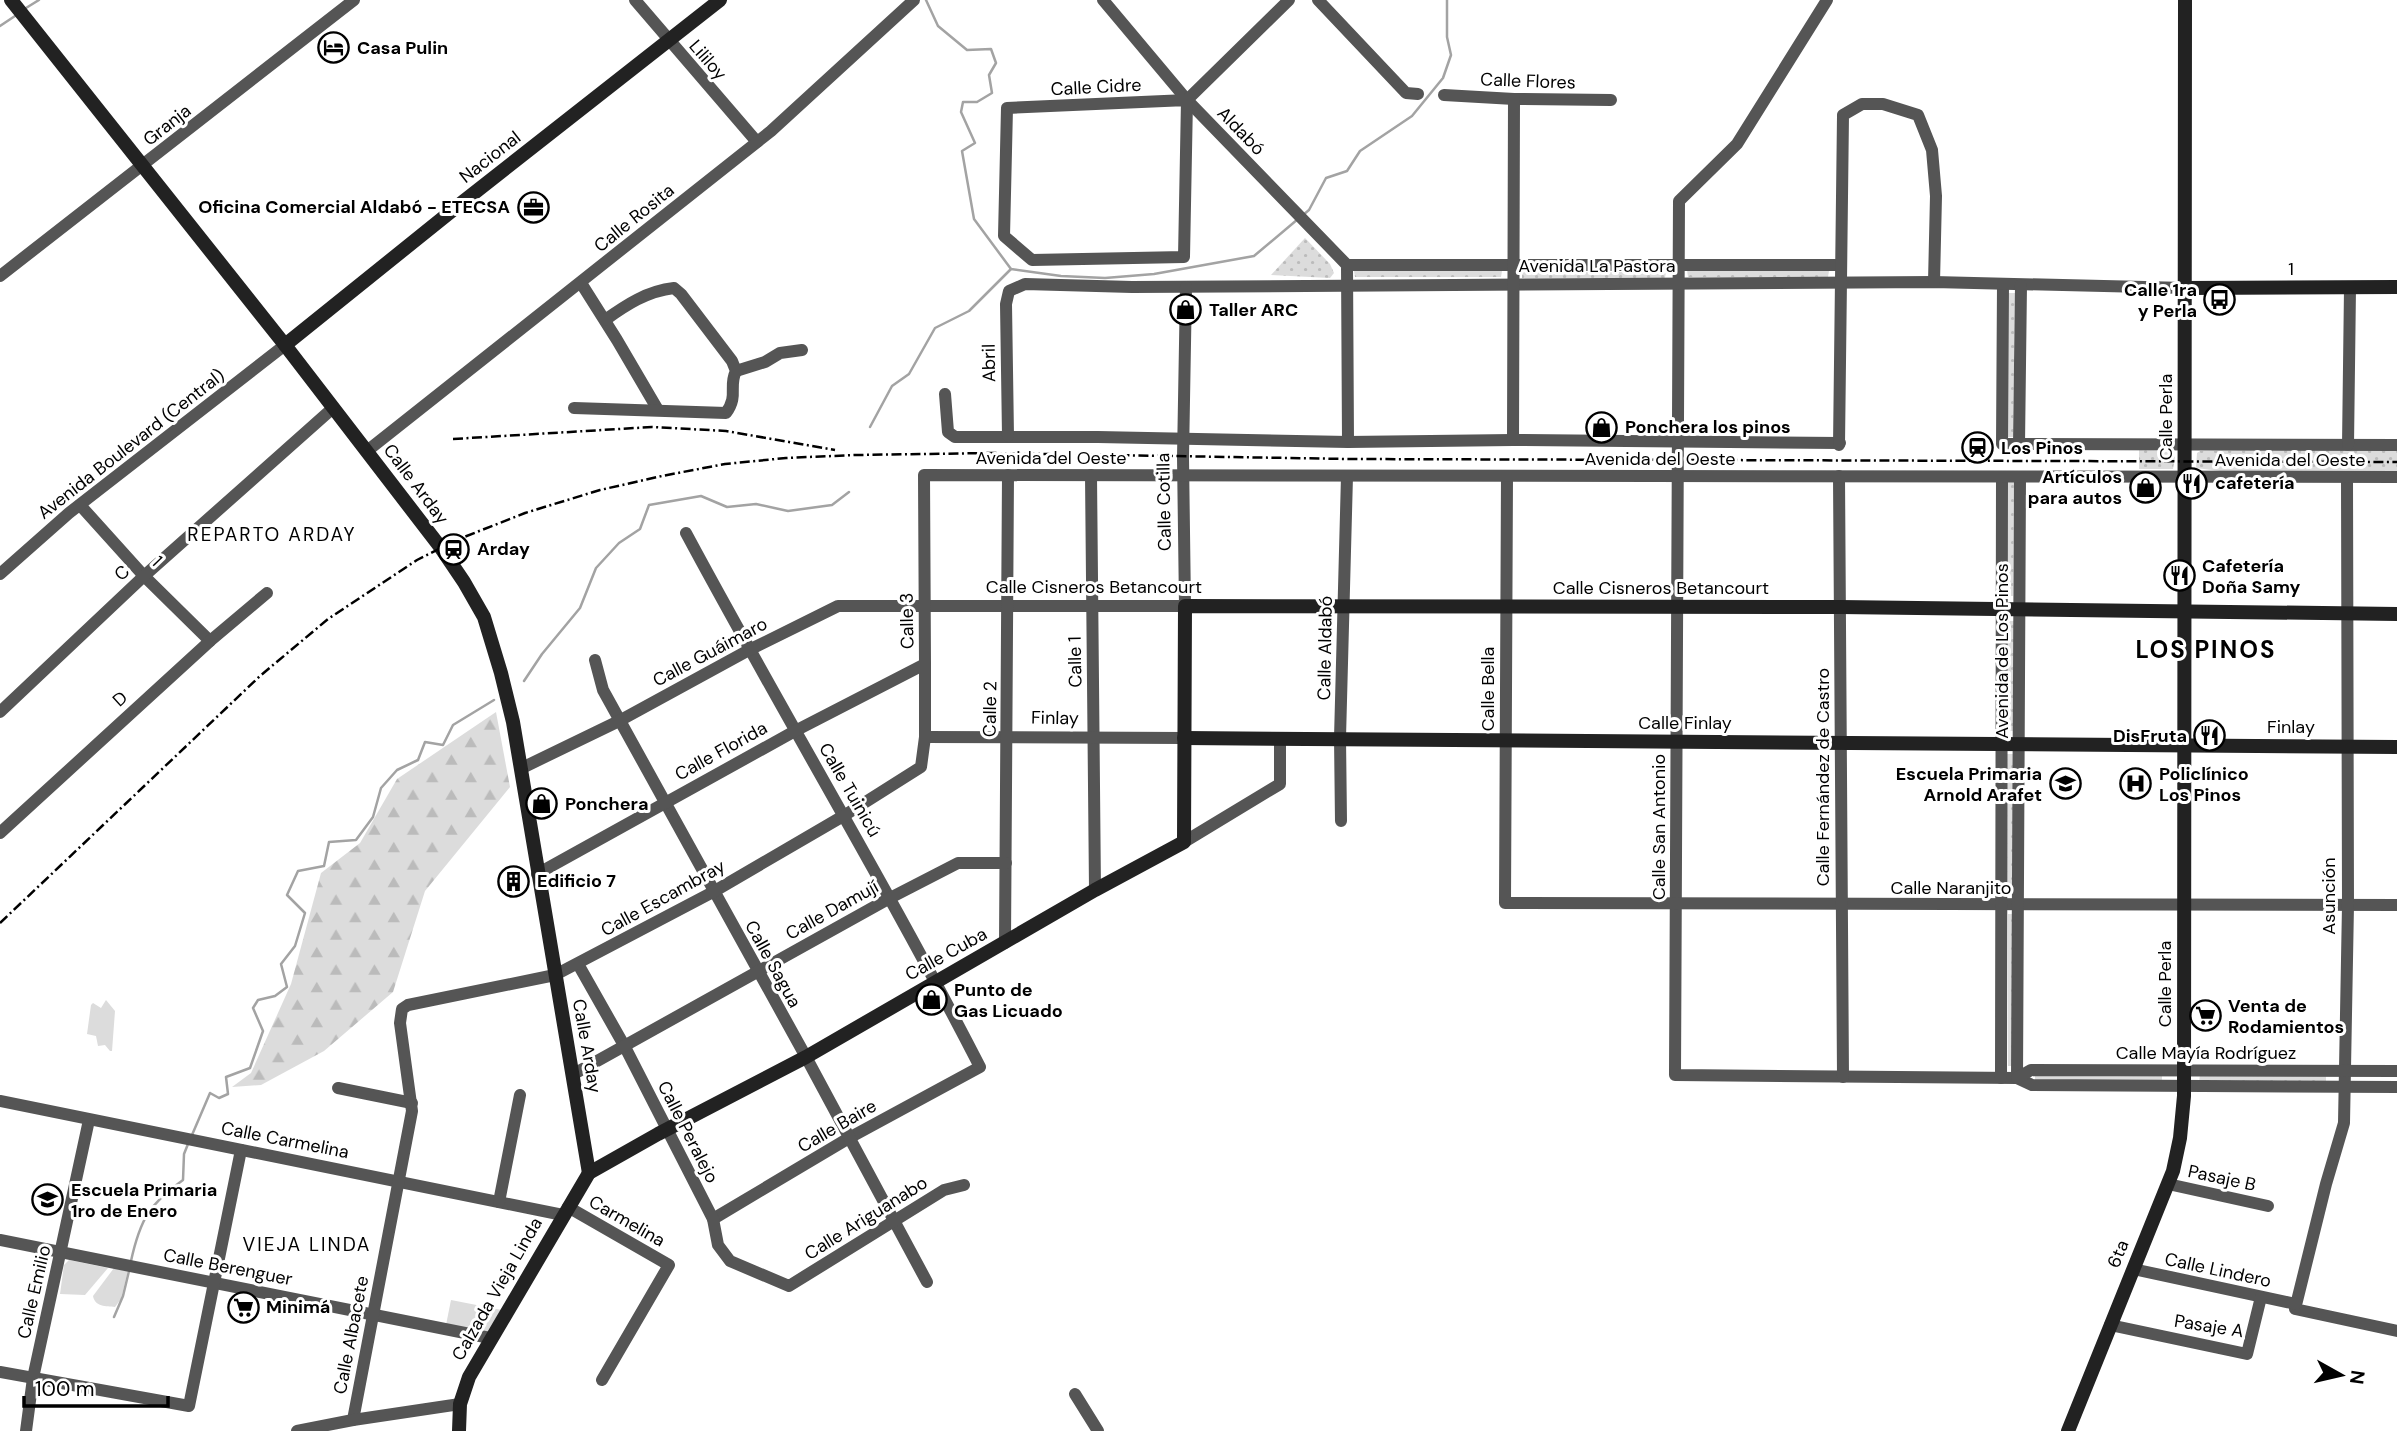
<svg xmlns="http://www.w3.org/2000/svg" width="2397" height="1431" font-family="'DM Sans',sans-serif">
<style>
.grass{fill:url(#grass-dots)}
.forest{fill:url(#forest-firs)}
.green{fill:#dcdcdc}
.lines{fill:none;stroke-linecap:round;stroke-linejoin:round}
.stream{stroke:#a3a3a3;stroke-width:2.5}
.street{stroke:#555;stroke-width:12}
.secondary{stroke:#222;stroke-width:14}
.rail{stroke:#000;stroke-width:2.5;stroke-dasharray:10 3.5 2 3.5;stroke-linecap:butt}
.labels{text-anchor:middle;stroke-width:6;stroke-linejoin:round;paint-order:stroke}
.poi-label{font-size:18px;font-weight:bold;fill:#000;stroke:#fff;text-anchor:start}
.street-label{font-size:18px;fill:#000;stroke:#fff}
.neighbourhood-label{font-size:19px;letter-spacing:2px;fill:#000;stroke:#fff}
.district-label{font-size:24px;font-weight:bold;letter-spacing:2px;fill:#000;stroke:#fff}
</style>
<defs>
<pattern id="grass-dots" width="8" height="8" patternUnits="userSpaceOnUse" patternTransform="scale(1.75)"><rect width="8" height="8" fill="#dcdcdc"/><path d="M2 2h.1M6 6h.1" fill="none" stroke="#bbb" stroke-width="1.8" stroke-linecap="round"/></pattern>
<pattern id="forest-firs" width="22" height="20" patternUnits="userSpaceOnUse" patternTransform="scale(1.75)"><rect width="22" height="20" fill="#dcdcdc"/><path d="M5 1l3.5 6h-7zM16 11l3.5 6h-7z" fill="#bbb"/></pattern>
</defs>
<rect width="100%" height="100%" fill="#fff"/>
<g class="grass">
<polygon points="1305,238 1330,264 1334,273 1330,278 1271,275"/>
<polygon points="1687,270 1829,271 1828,277 1688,277"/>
<polygon points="1354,271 1502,271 1501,277 1355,277"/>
<polygon points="1522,272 1666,272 1665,278 1522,278"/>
<polygon points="2008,293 2015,293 2013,437 2006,437"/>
<polygon points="2397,448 2397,472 2220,471 2196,468 2197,453 2200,451"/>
<polygon points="2139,450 2168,451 2175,457 2173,469 2139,469"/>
<polygon points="2008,481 2014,481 2013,596 2007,596"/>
<polygon points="2008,621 2014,621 2014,731 2007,731"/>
<rect x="2007" y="754" width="7" height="141"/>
<polygon points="2008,914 2013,914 2014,1066 2008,1066"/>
<polygon points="2035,1073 2162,1074 2162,1083 2035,1082"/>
<polygon points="2200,1074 2326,1075 2326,1084 2199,1083"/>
</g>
<polygon class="forest" points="496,712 510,787 425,891 393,992 324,1051 261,1085 232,1087 251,1073 291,984 321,873 360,843 397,779"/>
<g class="green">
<polygon points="106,1000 115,1011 112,1051 110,1051 105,1045 98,1046 96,1036 87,1034 91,1005 93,1003 101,1008"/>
<polygon points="69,1260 108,1268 85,1295 60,1294 64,1265"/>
<path d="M114 1268 128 1270 121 1299 115 1307C106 1306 95 1307 93 1296Z"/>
<polygon points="451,1300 502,1310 490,1334 446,1325"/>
</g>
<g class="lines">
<g class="stream">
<polyline points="926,0 938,26 967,50 991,49 996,63 989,75 992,93 977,102 963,102 961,112 975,143 962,151 974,219 1011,269 1061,276 1105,278 1154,274 1254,256 1298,219"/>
<polyline points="26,8 39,0"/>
<polyline points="0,26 18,14"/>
<polyline points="1303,215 1309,210 1326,178 1347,171 1360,151 1412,116 1443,78 1451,55 1447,37 1447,0"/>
<polyline points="870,427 892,386 909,374 935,328 969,311 1011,269"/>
<polyline points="524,681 542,654 580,608 596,568 619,543 640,529 649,505 701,496 727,507 756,504 788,511 832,505 849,492"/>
<polyline points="192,1135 210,1093 219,1098 228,1094 226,1077 250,1068 263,1031 253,1008 258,1000 275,996 287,987 281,964 295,946 305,913 287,895 298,871 324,866 329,842 356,840 373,817 381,788 397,770 418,760 425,742 443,745 453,725 494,700"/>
<path d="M131 1261C140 1220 149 1204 183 1180L184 1154 188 1144"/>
<polyline points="114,1317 123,1296 129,1271"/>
</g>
<g class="street">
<polyline points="635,0 757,142"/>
<polyline points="1103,0 1187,100 1347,265 1348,442"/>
<polyline points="1318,0 1406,93 1418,94"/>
<polyline points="1827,0 1737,144 1679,201 1675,1075 2017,1078 2032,1085 2397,1087"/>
<polyline points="1444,95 1514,99 1611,100"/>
<polyline points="1187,100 1007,108 1004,236 1032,260 1184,257 1187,100 1289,0"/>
<polyline points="1347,265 1840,265"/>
<polyline points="0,276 354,0"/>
<polyline points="581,283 617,340 658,410"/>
<polyline points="2003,284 2002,444 2397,445"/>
<polyline points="736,371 765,362 780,353 802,350"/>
<polyline points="945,394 948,432 955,437 1098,437 1348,442 1513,440 1840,443"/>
<path d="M574 408 726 413C739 395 728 387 736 371L732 361 681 294 674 288C647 291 626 305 605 320"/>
<polyline points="1008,436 1006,304 1009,291 1025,284 1132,287 1934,282 2186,288"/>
<polyline points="1513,440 1514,99"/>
<polyline points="2019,444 2021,285"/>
<polyline points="1839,445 1843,115 1862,104 1883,104 1918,115 1932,150 1936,196 1934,282"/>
<polyline points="2348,445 2350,288"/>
<polyline points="367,451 771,131 914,0"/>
<polyline points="1091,475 1095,890"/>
<polyline points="1507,476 1505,903 2397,905"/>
<polyline points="1839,476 1843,1077"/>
<polyline points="2347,477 2348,905 2344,1123 2326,1184 2295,1309 2397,1331"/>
<polyline points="80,505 144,576 210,641"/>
<path d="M686 533C782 712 887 886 980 1067L849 1138 713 1219"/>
<polyline points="0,574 69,513 285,345"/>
<polyline points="595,660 603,690 806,1057 927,1282"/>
<polyline points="0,712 144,576 333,408"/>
<polyline points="925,737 1184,738"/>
<polyline points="522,768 619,721 749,650 838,606 1185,606 1183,457 1186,287"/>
<polyline points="1341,821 1340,738 1347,476"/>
<polyline points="0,833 210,641 267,593"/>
<polyline points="1184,842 1280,784 1280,739"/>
<polyline points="537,874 795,731 925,664"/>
<polyline points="1005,943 1008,475"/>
<polyline points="578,964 625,1047 713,1219 718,1245 730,1261 789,1286 944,1190 964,1185"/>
<polyline points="572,1075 890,898 958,863 1006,863"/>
<polyline points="2001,1078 2002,477"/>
<polyline points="2017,1078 2020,477"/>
<polyline points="2017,1078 2031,1070 2397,1071"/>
<polyline points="338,1088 412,1103"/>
<polyline points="0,1101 563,1215"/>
<polyline points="2168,1184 2268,1206"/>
<polyline points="499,1202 520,1095"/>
<polyline points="568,1207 669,1265 602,1380"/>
<polyline points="0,1240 490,1338"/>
<polyline points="2133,1269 2296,1304"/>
<polyline points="2110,1325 2247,1354 2261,1297"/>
<polyline points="0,1372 189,1406 241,1150"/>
<polyline points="1075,1394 1098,1431"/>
<polyline points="353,1420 412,1111 400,1023 402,1009 408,1005 555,975 713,892 845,815 921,767 925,737 925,664 924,475 2397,477"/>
<polyline points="26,1431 33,1378 89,1120"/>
<polyline points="297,1431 353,1420 460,1404"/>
</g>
<g class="secondary">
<polyline points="11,0 285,345 441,548 464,582 484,617 501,673 513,722 589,1173"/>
<polyline points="2186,288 2397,287"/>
<polyline points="285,345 464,201 720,0"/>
<polyline points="1184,738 2397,747"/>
<polyline points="459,1431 460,1404 469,1377 589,1173 658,1134 806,1057 1095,890 1184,842 1185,606 1840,607 2397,614"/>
<polyline points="2068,1431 2173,1171 2180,1138 2184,1096 2185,0"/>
</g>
<g class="rail">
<polyline points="453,439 652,427 726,431 835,450"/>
<polyline points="0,923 260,676 328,619 417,560 459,539 525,513 600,490 662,476 725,464 786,458 855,455 991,453 1349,459 2397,462"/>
</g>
</g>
<defs>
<symbol id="hotel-ring" viewBox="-11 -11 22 22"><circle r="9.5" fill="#fff" stroke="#000" stroke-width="1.5"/><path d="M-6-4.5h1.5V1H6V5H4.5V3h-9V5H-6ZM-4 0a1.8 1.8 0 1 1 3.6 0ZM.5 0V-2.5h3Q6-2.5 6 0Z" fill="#000"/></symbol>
<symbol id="office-ring" viewBox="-11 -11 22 22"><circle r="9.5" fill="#fff" stroke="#000" stroke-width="1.5"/><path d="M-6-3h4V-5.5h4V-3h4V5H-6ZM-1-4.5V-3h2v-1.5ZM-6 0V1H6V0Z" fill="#000"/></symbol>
<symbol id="bus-ring" viewBox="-11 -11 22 22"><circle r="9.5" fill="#fff" stroke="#000" stroke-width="1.5"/><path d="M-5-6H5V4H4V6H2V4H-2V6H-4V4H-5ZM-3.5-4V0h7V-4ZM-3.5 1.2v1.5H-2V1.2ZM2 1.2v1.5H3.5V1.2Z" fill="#000"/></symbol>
<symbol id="shop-ring" viewBox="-11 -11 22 22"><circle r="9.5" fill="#fff" stroke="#000" stroke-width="1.5"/><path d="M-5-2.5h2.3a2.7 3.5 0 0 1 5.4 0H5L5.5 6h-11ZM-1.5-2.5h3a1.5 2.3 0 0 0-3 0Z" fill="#000"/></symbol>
<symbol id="station-ring" viewBox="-11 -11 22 22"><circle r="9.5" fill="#fff" stroke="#000" stroke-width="1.5"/><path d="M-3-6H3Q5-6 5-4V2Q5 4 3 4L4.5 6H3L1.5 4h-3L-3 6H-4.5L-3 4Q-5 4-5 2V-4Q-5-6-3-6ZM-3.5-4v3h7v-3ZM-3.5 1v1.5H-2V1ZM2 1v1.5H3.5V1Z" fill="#000"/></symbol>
<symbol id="restaurant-ring" viewBox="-11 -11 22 22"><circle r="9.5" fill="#fff" stroke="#000" stroke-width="1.5"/><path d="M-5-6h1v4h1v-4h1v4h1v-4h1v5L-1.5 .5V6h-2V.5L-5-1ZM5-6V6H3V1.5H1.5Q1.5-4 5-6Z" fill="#000"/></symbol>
<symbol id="school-ring" viewBox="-11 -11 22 22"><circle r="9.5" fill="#fff" stroke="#000" stroke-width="1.5"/><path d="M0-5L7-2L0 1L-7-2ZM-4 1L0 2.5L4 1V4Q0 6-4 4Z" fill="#000"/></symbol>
<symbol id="hospital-ring" viewBox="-11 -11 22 22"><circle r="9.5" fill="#fff" stroke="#000" stroke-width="1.5"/><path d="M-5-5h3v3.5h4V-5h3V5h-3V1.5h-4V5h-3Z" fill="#000"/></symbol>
<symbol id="building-ring" viewBox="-11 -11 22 22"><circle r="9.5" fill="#fff" stroke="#000" stroke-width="1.5"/><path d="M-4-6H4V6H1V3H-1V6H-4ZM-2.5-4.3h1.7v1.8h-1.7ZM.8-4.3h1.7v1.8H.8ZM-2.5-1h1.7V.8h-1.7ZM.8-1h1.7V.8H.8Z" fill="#000"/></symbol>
<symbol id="supermarket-ring" viewBox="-11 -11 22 22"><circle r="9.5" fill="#fff" stroke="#000" stroke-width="1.5"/><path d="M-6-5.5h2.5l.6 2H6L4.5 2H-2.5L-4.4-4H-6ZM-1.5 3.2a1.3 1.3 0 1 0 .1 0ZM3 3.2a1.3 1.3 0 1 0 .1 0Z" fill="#000"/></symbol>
</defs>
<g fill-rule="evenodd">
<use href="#hotel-ring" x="316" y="30" width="35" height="35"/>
<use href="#office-ring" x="516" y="190" width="35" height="35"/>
<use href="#bus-ring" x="2202" y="282" width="35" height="35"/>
<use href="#shop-ring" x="1168" y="292" width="35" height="35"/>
<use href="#shop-ring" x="1584" y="410" width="35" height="35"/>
<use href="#station-ring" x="1960" y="430" width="35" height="35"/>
<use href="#restaurant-ring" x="2174" y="466" width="35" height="35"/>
<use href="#shop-ring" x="2128" y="470" width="35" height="35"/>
<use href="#station-ring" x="436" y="532" width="35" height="35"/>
<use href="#restaurant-ring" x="2162" y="558" width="35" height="35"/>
<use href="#restaurant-ring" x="2192" y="718" width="35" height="35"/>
<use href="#school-ring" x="2048" y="766" width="35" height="35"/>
<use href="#hospital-ring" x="2118" y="766" width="35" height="35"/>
<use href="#shop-ring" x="524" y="786" width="35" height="35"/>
<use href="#building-ring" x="496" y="864" width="35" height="35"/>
<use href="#shop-ring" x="914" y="982" width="35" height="35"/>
<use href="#supermarket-ring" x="2188" y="998" width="35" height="35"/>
<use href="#school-ring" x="30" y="1182" width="35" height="35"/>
<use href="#supermarket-ring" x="226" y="1290" width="35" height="35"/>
</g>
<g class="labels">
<g class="poi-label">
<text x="357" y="54">Casa Pulin</text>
<text x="510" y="213" text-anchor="end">Oficina Comercial Aldabó - ETECSA</text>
<text x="2197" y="296" text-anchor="end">Calle 1ra<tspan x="2197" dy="21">y Perla</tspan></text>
<text x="1209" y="316">Taller ARC</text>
<text x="1625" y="433">Ponchera los pinos</text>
<text x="2001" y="454">Los Pinos</text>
<text x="2122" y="483" text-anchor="end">Artículos<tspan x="2122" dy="21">para autos</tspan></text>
<text x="2215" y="489">cafetería</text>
<text x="477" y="555">Arday</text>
<text x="2202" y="572">Cafetería<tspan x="2202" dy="21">Doña Samy</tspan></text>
<text x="2187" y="742" text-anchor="end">DisFruta</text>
<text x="2042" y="780" text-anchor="end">Escuela Primaria<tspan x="2042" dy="21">Arnold Arafet</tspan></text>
<text x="2159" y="780">Policlínico<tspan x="2159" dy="21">Los Pinos</tspan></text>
<text x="565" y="810">Ponchera</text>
<text x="537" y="887">Edificio 7</text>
<text x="954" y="996">Punto de<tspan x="954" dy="21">Gas Licuado</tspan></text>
<text x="2228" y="1012">Venta de<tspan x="2228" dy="21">Rodamientos</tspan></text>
<text x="71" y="1196">Escuela Primaria<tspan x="71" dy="21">1ro de Enero</tspan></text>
<text x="266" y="1313">Minimá</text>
</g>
<g class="street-label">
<text transform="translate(708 60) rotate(49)" y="6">Lililoy</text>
<text transform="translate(1528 81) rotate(2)" y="6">Calle Flores</text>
<text transform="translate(1096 87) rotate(-3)" y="6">Calle Cidre</text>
<text transform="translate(167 125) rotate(-38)" y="6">Granja</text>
<text transform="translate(1241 131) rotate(46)" y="6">Aldabó</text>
<text transform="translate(490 157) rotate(-38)" y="6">Nacional</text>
<text transform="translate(634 218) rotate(-39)" y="6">Calle Rosita</text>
<text x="1597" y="272">Avenida La Pastora</text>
<text x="2291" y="275">1</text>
<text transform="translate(989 363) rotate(-91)" y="6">Abril</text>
<text transform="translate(2166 417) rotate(-90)" y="6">Calle Perla</text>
<text transform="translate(131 444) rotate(-38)" y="6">Avenida Boulevard (Central)</text>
<text x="1051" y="464">Avenida del Oeste</text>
<text x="1660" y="465">Avenida del Oeste</text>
<text x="2290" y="466">Avenida del Oeste</text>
<text transform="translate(416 484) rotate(53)" y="6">Calle Arday</text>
<text transform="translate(1164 502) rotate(-91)" y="6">Calle Cotilla</text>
<text transform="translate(157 561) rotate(46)" y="6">1</text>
<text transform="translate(122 573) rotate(-43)" y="6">C</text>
<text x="1094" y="593">Calle Cisneros Betancourt</text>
<text x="1661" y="594">Calle Cisneros Betancourt</text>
<text transform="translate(907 621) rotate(-91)" y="6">Calle 3</text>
<text transform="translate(1325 648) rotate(-89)" y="6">Calle Aldabó</text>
<text transform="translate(2002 651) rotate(-90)" y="6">Avenida de Los Pinos</text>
<text transform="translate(710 652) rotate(-28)" y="6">Calle Guáimaro</text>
<text transform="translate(1075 662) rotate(-91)" y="6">Calle 1</text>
<text transform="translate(1488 689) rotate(-90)" y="6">Calle Bella</text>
<text transform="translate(120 699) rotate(-42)" y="6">D</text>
<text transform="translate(990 709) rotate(-89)" y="6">Calle 2</text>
<text transform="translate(1055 718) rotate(1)" y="6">Finlay</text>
<text x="1685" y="729">Calle Finlay</text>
<text x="2291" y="733">Finlay</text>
<text transform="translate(721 751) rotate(-29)" y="6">Calle Florida</text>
<text transform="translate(1823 777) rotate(-90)" y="6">Calle Fernández de Castro</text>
<text transform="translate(850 790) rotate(60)" y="6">Calle Tuinicú</text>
<text transform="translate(1659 827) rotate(-90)" y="6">Calle San Antonio</text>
<text x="1951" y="894">Calle Naranjito</text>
<text transform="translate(2329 896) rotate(-90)" y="6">Asunción</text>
<text transform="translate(663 898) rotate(-29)" y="6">Calle Escambray</text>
<text transform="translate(832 910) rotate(-29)" y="6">Calle Damují</text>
<text transform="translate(946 954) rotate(-29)" y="6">Calle Cuba</text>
<text transform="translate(773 964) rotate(61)" y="6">Calle Sagua</text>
<text transform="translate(2165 984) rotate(-90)" y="6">Calle Perla</text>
<text transform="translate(587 1046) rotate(80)" y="6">Calle Arday</text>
<text x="2206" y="1059">Calle Mayía Rodríguez</text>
<text transform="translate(837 1126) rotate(-30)" y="6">Calle Baire</text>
<text transform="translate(688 1132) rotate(63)" y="6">Calle Peralejo</text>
<text transform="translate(285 1140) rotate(11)" y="6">Calle Carmelina</text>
<text transform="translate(2222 1178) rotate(12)" y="6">Pasaje B</text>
<text transform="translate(866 1218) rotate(-32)" y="6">Calle Ariguanabo</text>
<text transform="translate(627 1221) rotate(30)" y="6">Carmelina</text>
<text transform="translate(2118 1254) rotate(-68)" y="6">6ta</text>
<text transform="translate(228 1267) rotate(11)" y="6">Calle Berenguer</text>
<text transform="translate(2218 1270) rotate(12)" y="6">Calle Lindero</text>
<text transform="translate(497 1289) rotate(-60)" y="6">Calzada Vieja Linda</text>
<text transform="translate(34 1292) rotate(-77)" y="6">Calle Emilio</text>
<text transform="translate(2209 1326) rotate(9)" y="6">Pasaje A</text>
<text transform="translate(351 1335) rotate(-79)" y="6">Calle Albacete</text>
</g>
<g class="neighbourhood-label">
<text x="272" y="541">REPARTO ARDAY</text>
<text x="307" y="1251">VIEJA LINDA</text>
</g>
<g class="district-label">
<text x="2206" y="658">LOS PINOS</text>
</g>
</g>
<g transform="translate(2341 1375) rotate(98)" stroke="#ffffff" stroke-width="5" paint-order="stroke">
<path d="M0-5L12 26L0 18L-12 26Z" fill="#000000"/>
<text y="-10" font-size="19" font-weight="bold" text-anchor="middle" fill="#000000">N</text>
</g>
<path d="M24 1396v10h144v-10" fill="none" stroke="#000000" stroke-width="3.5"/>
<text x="35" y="1396" font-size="21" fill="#000000" stroke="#ffffff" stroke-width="5" paint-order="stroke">100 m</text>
</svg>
